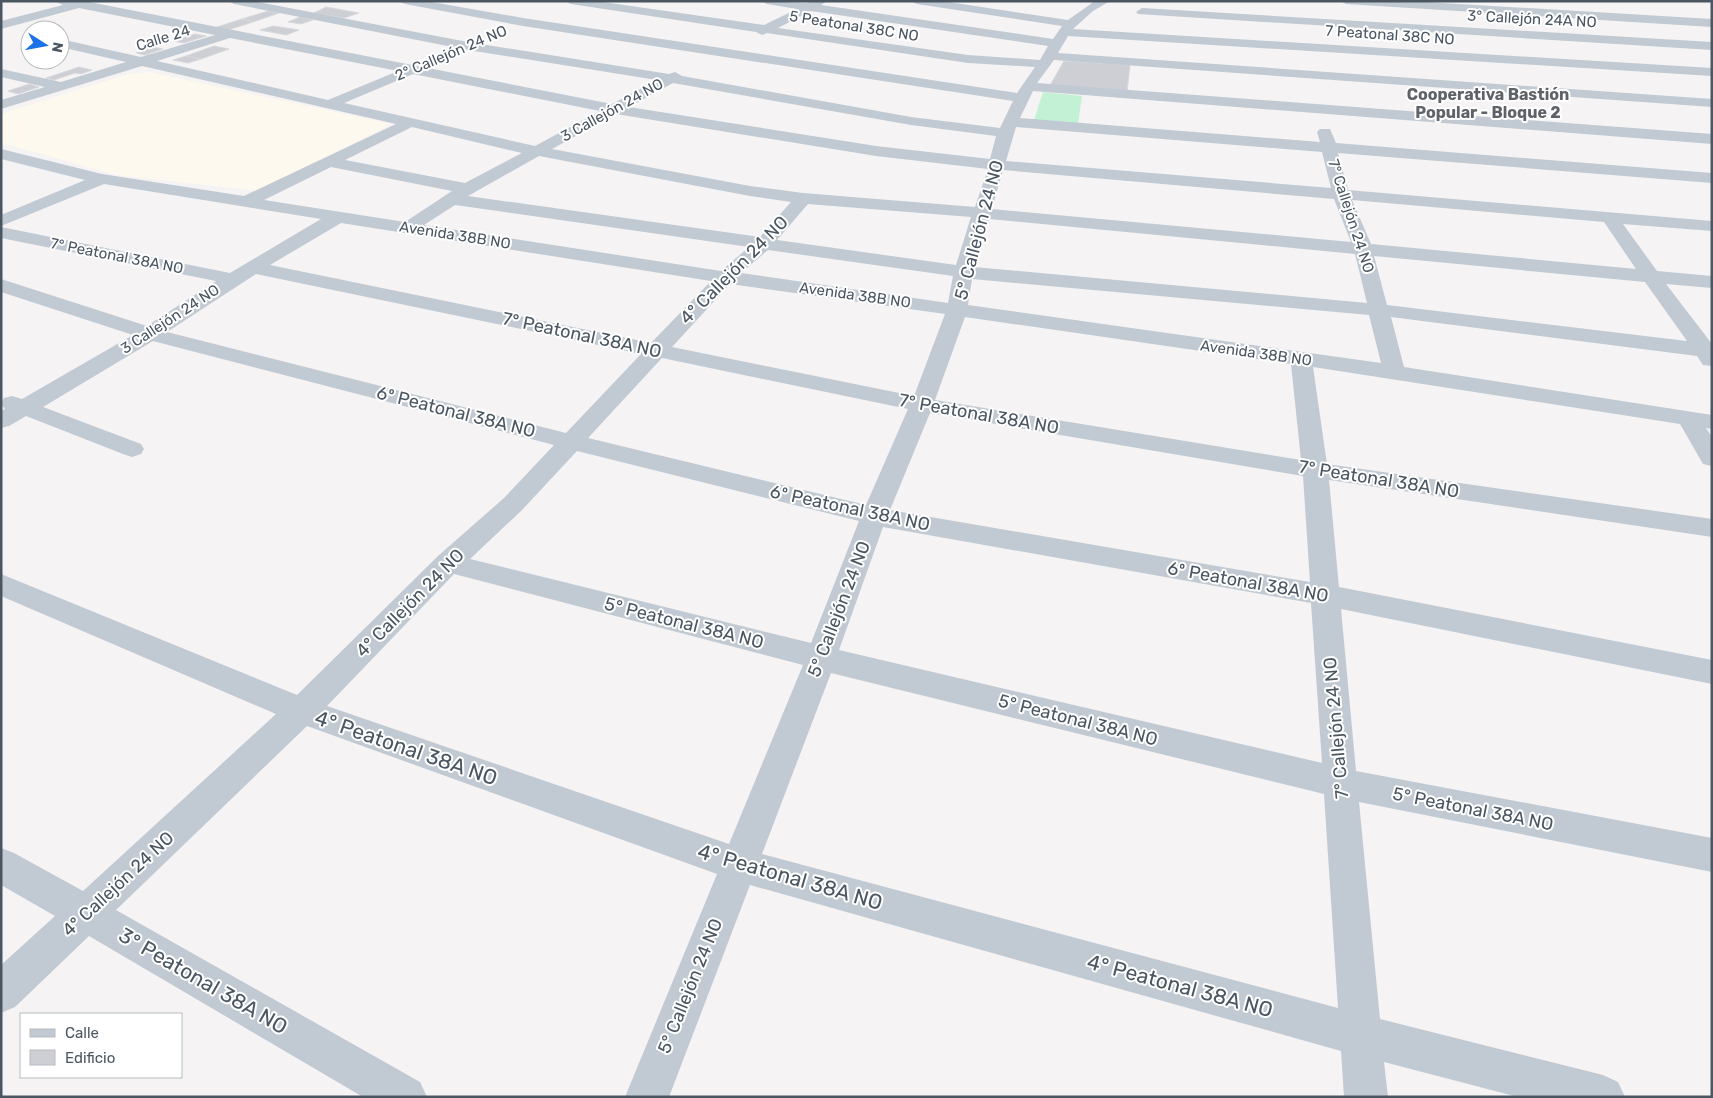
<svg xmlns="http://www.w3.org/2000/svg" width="1713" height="1098" font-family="Rubik,sans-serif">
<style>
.commercial{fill:#fdf9ef}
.green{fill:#c3f1d5}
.building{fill:#cdcfd5;stroke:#d7d9de}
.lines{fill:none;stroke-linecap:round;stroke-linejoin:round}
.minor{fill:#c1cad2;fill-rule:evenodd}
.labels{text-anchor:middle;stroke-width:4;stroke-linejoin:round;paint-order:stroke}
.far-street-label{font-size:15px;fill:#4a5661;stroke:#fff}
.far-quarter-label{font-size:16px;font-weight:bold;fill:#5f6368;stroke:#fff}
.street-label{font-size:18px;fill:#4a5661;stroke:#fff}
.near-street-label{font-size:21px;fill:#4a5661;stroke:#fff}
</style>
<rect width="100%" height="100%" fill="#f5f3f3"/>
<polygon class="commercial" points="149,72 392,124 258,191 117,175 1,143 1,114 125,75"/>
<polygon class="green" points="1043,92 1082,96 1078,124 1034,120"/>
<g class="building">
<polygon points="326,7 359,13 344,18 314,13"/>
<polygon points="268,11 279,13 253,22 242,19"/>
<polygon points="300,17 313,20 301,24 288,22"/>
<polygon points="242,19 253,22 225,31 214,28"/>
<polygon points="273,26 299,30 286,35 260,30"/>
<polygon points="195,34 206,36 184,43 173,41"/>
<polygon points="214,46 229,49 201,59 186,56"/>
<polygon points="153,47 163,49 145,55 136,53"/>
<polygon points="186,56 201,59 188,63 173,60"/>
<polygon points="1064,61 1130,65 1127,92 1049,87"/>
<polygon points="79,67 92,70 81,74 75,73 54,80 46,78"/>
<polygon points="29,84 39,87 18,94 8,91"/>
</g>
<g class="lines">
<g class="minor">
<path d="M54 1H84L612 104 657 80 468 50 234 4 228 1H253L468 42 669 74 675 72 682 76 911 117 1000 128 1013 101 523 26 405 4 399 1H426L523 18 1017 93 1035 67 968 63 767 33 762 35 756 32 571 4 565 1H596L764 25 797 9 767 4 761 1 807 3 812 1H827L821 5 1053 39 1062 26 917 4 911 1H942L1068 20 1095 1H1110L1093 11 1073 29 1712 68V76L1068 36 1058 53 1712 99V107L1054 60 1037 83 1712 134V144L1033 91 1020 118 1320 142 1317 132 1320 129H1330L1336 143 1712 173V183L1338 153 1348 190 1712 221V231L1623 224 1657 271 1712 276V288L1666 284 1712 344V366L1703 365 1697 356 1391 317 1404 367 1712 415V429L1706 428 1712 437V466L1703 464 1680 424 1313 367 1327 464 1712 519V537L1329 480 1339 587 1712 660V684L1341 609 1356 771 1712 838V872L1359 802 1380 1019 1603 1075 1618 1082 1625 1097H1518L1384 1062 1388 1097H1344L1341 1051 750 885 669 1097H625L717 874 307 726 116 910 420 1082 427 1097H363L89 936 15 1007 1 1013V965L55 916 1 885V848L14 853 83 891 276 714 1 596V574L297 695 438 556 504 498 554 445 153 341 43 407 141 444 144 449 141 454 132 457 123 454 26 416 9 426 1 428V411L5 409 1 404 4 398 12 396 22 399 133 335 1 292V279L147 326 216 281 1 238V227L230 273 321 219 104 184 1 226V215L85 180 1 159V149L102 174 244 196 396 124 142 66 1 109V100L45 87 1 77V69L61 82 126 62 60 47V39L141 57 215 35 79 8 1 29V21L63 5ZM811 11 1048 46 1040 60 968 55 778 28ZM230 38 398 71 328 100 157 61ZM413 74 600 111 535 146 344 103ZM673 83 911 125 996 136 990 159 876 146 629 107ZM616 114 876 156 988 169 975 207 803 193 750 186 552 149ZM412 127 522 153 465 183 345 160ZM1016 127 1322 152 1331 188 1006 161ZM539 156 750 196 791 202 760 237 468 196ZM331 167 452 191 405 222 264 200ZM1003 170 1334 199 1351 242 992 209ZM1352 200 1604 222 1636 269 1371 244ZM808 204 971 217 956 265 777 240ZM455 205 749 247 721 271 424 225ZM989 219 1355 254 1367 303 974 267ZM341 223 711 281 651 343 270 265ZM768 250 953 276 948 303 741 273ZM1374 256 1645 282 1687 341 1387 305ZM256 274 641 354 566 433 167 332ZM972 279 1369 315 1381 363 968 305ZM730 284 945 314 914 396 672 347ZM965 317 1291 364 1301 460 935 400ZM662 358 908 409 866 505 588 438ZM930 413 1303 476 1310 582 890 510ZM577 451 859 521 811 643 470 559 522 510ZM883 527 1311 603 1322 763 839 650ZM454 574 803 665 729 844 327 706ZM831 673 1324 794 1338 1008 762 854Z"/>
<polygon points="1340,1 1408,1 1712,19 1712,27 1346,4"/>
<polygon points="1142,8 1712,42 1712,50 1138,14 1136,12"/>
</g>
</g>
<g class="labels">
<g class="far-street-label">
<text transform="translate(1532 19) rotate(3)" y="5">3° Callejón 24A NO</text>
<text transform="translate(854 26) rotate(9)" y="5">5 Peatonal 38C NO</text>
<text transform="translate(1390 35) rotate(4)" y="5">7 Peatonal 38C NO</text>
<text transform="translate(163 38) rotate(-17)" y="5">Calle 24</text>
<text transform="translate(451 53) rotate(-23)" y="5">2° Callejón 24 NO</text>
<text transform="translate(612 110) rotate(-29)" y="5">3 Callejón 24 NO</text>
<text transform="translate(1351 216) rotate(72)" y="5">7° Callejón 24 NO</text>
<text transform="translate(455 235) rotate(9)" y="5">Avenida 38B NO</text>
<text transform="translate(117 256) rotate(11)" y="5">7° Peatonal 38A NO</text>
<text transform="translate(855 295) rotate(8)" y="5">Avenida 38B NO</text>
<text transform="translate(170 319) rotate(-33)" y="5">3 Callejón 24 NO</text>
<text transform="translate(1256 353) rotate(8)" y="5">Avenida 38B NO</text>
</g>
<g class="far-quarter-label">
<text x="1488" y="100">Cooperativa Bastión<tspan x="1488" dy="18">Popular - Bloque 2</tspan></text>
</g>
<g class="street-label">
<text transform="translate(979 230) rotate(-75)" y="6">5° Callejón 24 NO</text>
<text transform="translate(734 270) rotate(-45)" y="6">4° Callejón 24 NO</text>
<text transform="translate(582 335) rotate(12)" y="6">7° Peatonal 38A NO</text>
<text transform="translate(456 412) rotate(14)" y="6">6º Peatonal 38A NO</text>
<text transform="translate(979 414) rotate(10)" y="6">7° Peatonal 38A NO</text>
<text transform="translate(1379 479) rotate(9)" y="6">7° Peatonal 38A NO</text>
<text transform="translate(850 508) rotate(12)" y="6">6º Peatonal 38A NO</text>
<text transform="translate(1248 582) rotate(10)" y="6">6º Peatonal 38A NO</text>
<text transform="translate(410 603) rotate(-45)" y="6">4° Callejón 24 NO</text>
<text transform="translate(839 609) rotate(-69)" y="6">5° Callejón 24 NO</text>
<text transform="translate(684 623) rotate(14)" y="6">5° Peatonal 38A NO</text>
<text transform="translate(1078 720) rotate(14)" y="6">5° Peatonal 38A NO</text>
<text transform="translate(1336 728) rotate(-95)" y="6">7° Callejón 24 NO</text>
<text transform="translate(1473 809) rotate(11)" y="6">5° Peatonal 38A NO</text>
<text transform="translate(118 884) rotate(-43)" y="6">4° Callejón 24 NO</text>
<text transform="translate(690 986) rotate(-68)" y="6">5° Callejón 24 NO</text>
</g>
<g class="near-street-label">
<text transform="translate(406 748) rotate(19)" y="7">4° Peatonal 38A NO</text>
<text transform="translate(790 877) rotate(16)" y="7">4° Peatonal 38A NO</text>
<text transform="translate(203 981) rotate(30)" y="7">3° Peatonal 38A NO</text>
<text transform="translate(1180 986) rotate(15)" y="7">4° Peatonal 38A NO</text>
</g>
</g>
<rect width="1713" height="1098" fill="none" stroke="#4a5661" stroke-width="5"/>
<rect x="20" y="1013" width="162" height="65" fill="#ffffff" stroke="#b7bbc0"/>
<rect x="30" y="1029" width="25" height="8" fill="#c1cad2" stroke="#b7bbc0"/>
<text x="65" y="1038" font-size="15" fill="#4a5661">Calle</text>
<rect x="30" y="1050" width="25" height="15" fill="#cdcfd5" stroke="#b7bbc0"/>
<text x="65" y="1063" font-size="15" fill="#4a5661">Edificio</text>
<g transform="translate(45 45) rotate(101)"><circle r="24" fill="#ffffff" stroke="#b7bbc0"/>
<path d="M0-4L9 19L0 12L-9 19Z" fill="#1a73e8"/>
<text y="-8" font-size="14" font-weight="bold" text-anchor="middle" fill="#4a5661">N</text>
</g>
</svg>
